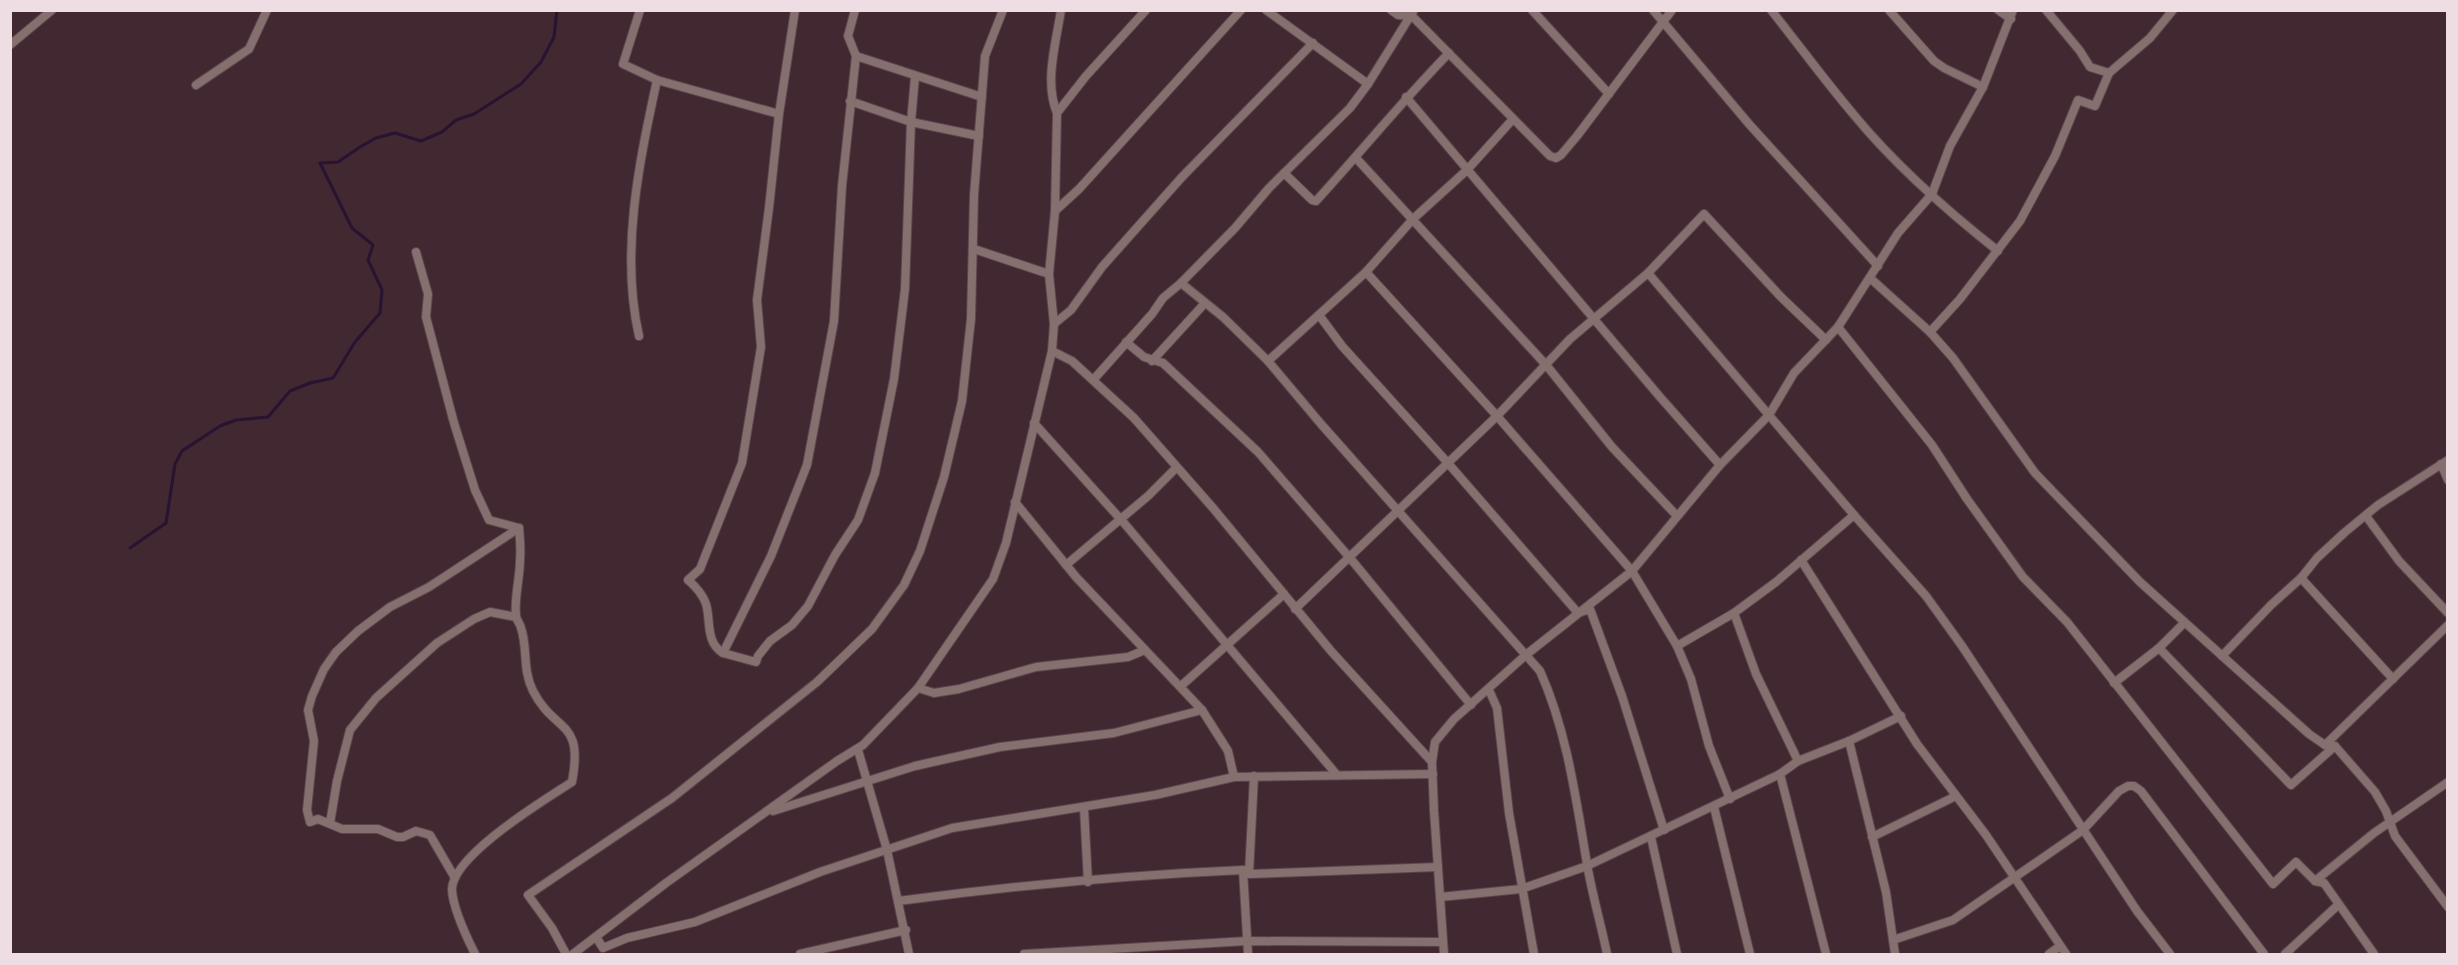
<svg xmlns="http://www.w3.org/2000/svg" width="2458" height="965" font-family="Figtree,sans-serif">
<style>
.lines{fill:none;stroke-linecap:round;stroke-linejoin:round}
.stream{stroke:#291332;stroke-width:3}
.street-casing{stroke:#5d454d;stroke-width:10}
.street{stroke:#866f6f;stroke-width:8}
</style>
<rect width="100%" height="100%" fill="#412831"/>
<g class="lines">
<polyline class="stream" points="130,548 166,523 175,464 182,451 220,426 236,420 268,417 290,391 310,383 333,378 355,342 380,313 382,290 368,260 373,245 352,228 320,163 338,162 360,147 376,138 395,133 421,141 442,132 456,120 474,114 521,84 541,62 554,37 557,10"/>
<defs>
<g id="street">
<polyline points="640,10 623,64 657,80 779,114"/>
<path d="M795 10 779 114 769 208 757 300 761 347 742 463 700 569 688 580C695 586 703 595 706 604 711 620 705 642 723 653L756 662 758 656 770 641 792 625 808 606 835 555 858 520 875 473 894 379 905 289 911 122 915 77"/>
<polyline points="1266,10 1368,84"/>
<polyline points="1391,10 1398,15 1412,16 1550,156 1556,158 1561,155 1577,136 1672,10"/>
<polyline points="1532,10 1609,94"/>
<polyline points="1653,10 1749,124 1878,266"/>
<path d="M1771 10C1799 45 1825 81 1854 115 1896 166 1946 210 1998 251"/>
<polyline points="1889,10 1934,61 1944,68 1983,87"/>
<polyline points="1998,10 2011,19"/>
<polyline points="2046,10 2080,51 2090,67 2109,73"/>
<polyline points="10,45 52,10"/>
<polyline points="856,56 982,97"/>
<polyline points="196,85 249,49 267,10"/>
<polyline points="1406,97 1660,397 1720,465"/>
<polyline points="850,101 911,122 979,136"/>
<polyline points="1057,113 1086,76 1146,10"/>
<polyline points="1356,158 1547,366 1612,447 1677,516"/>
<path d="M1284 173 1312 200 1316 201C1361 152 1402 101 1449 53"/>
<polyline points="1055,211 1079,189 1241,10"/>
<polyline points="974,249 1049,274"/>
<polyline points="416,252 428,294 426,317 454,423 475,490 489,520 519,528"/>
<polyline points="1366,272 1497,416 1632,571 1677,646 1691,679 1709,746 1730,799"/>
<polyline points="1648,273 1854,515 1926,596 1962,646 2137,911 2170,954"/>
<polyline points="1870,278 1930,332 1953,358 2035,473 2140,582 2309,734 2325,745 2335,746 2375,792 2386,811 2395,836 2448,907"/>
<path d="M1181 283 1223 317 1268 361 1321 424 1540 671C1567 731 1576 799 1587 864 1592 894 1601 924 1607 954"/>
<polyline points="1319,315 1342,346 1447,462 1578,613 1590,609 1622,696 1664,830"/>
<polyline points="1054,324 1071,310 1102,267 1182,177 1313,43"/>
<polyline points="1838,327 1932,445 1967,499 2023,577 2067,622 2273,884 2296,862 2315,881 2324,883 2374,954"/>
<polyline points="1930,332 1960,299 2020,221 2055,156 2078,100 2095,106 2109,73 2150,38 2173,10"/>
<path d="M639 336C620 252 639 163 657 80"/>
<polyline points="1126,342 1144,357 1163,363 1258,452 1350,558 1471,705"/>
<polyline points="1052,351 1072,361 1134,418 1213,508 1331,651 1432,762"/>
<polyline points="1152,361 1205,303"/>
<polyline points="1268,361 1366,272 1413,219 1467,170 1513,119"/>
<polyline points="1094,379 1152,314 1163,298 1181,283 1235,228 1269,188 1350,108 1368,84 1414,10"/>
<polyline points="1034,423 1124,523 1337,775"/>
<polyline points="2441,464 2448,480"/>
<polyline points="1015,502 1076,577 1202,710 1228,751 1234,777"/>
<polyline points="2366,516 2399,561 2448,613"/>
<polyline points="1801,560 1917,744 1986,835 2066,954"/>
<polyline points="1066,565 1148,496 1176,468"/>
<polyline points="2301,578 2393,679"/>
<polyline points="1295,609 1497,416 1570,339 1648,273 1704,214 1781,297 1826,340"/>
<polyline points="1734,613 1756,674 1798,761"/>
<polyline points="1677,646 1734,613 1776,582 1854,515"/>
<polyline points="2159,648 2291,785 2335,746"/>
<polyline points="723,653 771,556 807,465 834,321 842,186 856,56 848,36 855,10"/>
<polyline points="2222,656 2271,605 2301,578 2317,558 2344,533 2378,505 2448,460"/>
<polyline points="2114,683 2159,648 2184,623"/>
<polyline points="1181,686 1284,594"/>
<polyline points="918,688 934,693 959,689 1036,667 1128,657 1145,650"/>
<polyline points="1489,690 1497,708 1509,813 1534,954"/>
<polyline points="1849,741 1886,892 1895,954"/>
<polyline points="2325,745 2448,625"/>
<polyline points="858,750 887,850 909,954"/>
<polyline points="1780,774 1826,954"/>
<polyline points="1714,807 1750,954"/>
<polyline points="1084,808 1088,882"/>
<polyline points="773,811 915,766 1000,747 1114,733 1202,710"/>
<polyline points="330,823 337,781 350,730 376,698 437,643 474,619 490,612 516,617"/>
<polyline points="1651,837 1677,954"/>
<polyline points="1872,837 1956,796"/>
<polyline points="1243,870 1248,954"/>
<polyline points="1249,874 1254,776"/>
<polyline points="455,878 430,835 416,831 403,837 397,837 378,829 342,829 318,819 310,822 307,810 314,741 308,710 312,696 324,669 336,652 358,631 390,607 429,587 519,528"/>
<polyline points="2315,881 2374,833 2448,782"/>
<polyline points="1440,897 1521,889 1587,866 1780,774 1798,761 1849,741 1901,716"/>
<path d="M898 901C1012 886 1128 875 1243 870L1249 874 1438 867"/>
<polyline points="596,937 603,948 627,938 695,922 820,872 952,828 1155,795 1234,777 1433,774"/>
<polyline points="1893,940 1953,920 2083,830 2119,791 2128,786 2134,786 2141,791 2264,954"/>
<path d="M475 954C467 938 453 908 452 890 451 856 546 799 572 782 584 718 555 734 533 691 522 669 528 648 521 628 520 623 516 620 516 615 514 598 520 578 520 560 521 549 520 538 519 528"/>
<polyline points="566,954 552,928 528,895 672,798 817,682 872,629 904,585 920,551 944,477 962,401 971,319 974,195 985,56 1003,10"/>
<path d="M573 954 666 883 837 761 863 745 918 688 993 579 1006 543 1052 351 1054 324 1049 274 1055 211 1057 113C1044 82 1056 43 1061 10"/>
<polyline points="800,954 906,930"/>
<polyline points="1024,954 1247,941 1443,942"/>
<polyline points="1444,954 1434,811 1432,762 1435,742 1454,719 1527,654 1632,571 1720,465 1769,415 1794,373 1838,327 1898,233 1932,194 1950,146 1983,87 2013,10"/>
<polyline points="2049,954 2060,946"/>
<polyline points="2285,954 2338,905"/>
</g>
</defs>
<use href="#street" class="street-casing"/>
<use href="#street" class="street"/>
</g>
<rect width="2458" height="965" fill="none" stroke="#eedde2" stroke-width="24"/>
</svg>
